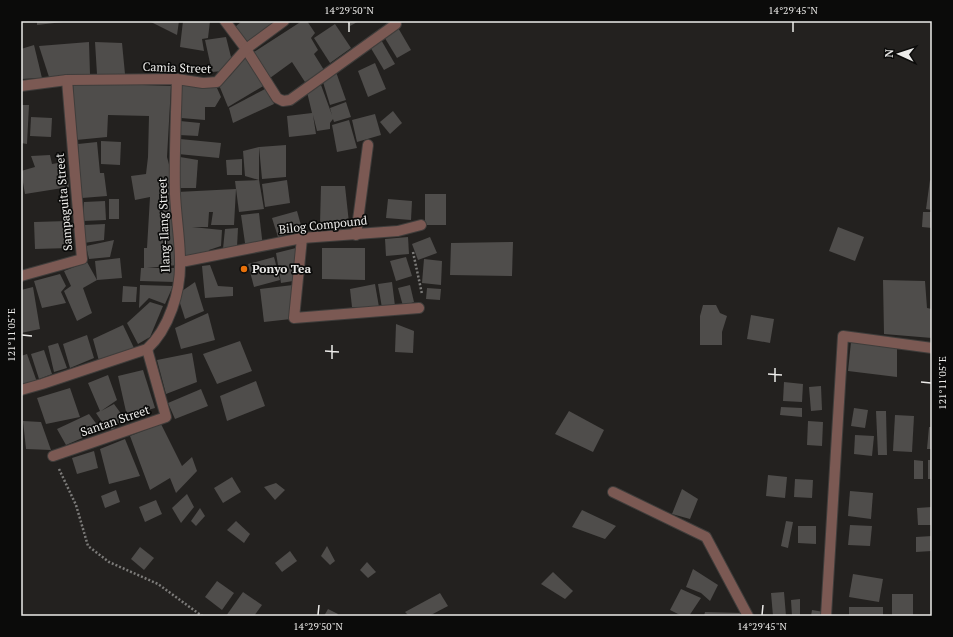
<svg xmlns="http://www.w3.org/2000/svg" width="953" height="637" font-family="'PT Serif',serif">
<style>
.building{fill:#4f4d4b}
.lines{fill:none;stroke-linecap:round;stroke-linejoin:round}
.minor-casing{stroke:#3f3d3b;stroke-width:12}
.path{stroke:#7c7b79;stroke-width:2.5;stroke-dasharray:2 2;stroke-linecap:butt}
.minor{stroke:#7b5953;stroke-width:10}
.ticks{fill:none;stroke:#ecebe9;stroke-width:1.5}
.food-dot{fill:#e8710a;stroke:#0b0b0a;stroke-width:1.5}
.labels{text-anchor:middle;stroke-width:3.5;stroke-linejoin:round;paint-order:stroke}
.street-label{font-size:12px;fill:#ecebe9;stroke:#0b0b0a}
.poi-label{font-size:12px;font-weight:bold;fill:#ecebe9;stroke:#0b0b0a;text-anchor:start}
.neatline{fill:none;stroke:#ecebe9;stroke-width:1.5}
.ticks-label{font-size:10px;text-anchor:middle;fill:#ecebe9}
</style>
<rect width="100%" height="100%" fill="#23211f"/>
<g class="building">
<polygon points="37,21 63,21 63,22 37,25"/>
<polygon points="149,21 179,21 177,35"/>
<polygon points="183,21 210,21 208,38 202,39 204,51 180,47"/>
<polygon points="242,21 273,21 275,24 249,44 235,27"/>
<polygon points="302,21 307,21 315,33 311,38 318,50 314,54 324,70 305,82 292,62 270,78 254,52"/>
<polygon points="346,21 359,21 350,26"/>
<polygon points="335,24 351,48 330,63 314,38"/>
<polygon points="397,26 411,50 397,58 383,35"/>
<polygon points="226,37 232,61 223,71 212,72 205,40"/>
<polygon points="380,38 395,64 384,70 369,45"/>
<polygon points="89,42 90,75 49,77 39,46"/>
<polygon points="95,42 122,43 125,74 97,74"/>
<polygon points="34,45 42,78 21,79 21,49"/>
<polygon points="247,56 265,85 228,107 219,85 230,76"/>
<polygon points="375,63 386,89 368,97 358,71"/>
<polygon points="336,72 346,100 330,105 323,82"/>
<polygon points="73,84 116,84 171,86 167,157 171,172 169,193 178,265 147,268 180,268 175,282 140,281 141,268 144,268 144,248 147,248 150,197 135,200 131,176 146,174 148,157 149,116 108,115 107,137 76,140"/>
<polygon points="181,85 217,88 221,97 215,107 205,107 205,120 181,118"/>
<polygon points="321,85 332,115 330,108 346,102 351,117 334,122 333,119 330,123 330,129 317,131 313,115 316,134 289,137 287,116 312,113 307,92"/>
<polygon points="267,88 274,104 233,123 229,108"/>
<polygon points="21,105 29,105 27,144 21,143"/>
<polygon points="393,111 402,123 390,134 380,122"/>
<polygon points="375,114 381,135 357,142 352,120"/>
<polygon points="31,117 52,118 51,137 30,136"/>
<polygon points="349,120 357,148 337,152 332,125"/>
<polygon points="180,121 200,123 198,136 179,135"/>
<polygon points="180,139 221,143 219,158 178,154"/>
<polygon points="101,141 121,142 120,165 101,164"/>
<polygon points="97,142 100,173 104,173 107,196 82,198 78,144"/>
<polygon points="286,145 286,177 262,179 259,147"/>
<polygon points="259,147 259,180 245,176 243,151"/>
<polygon points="50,155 52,164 64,162 69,187 25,194 21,171 35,167 31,156"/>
<polygon points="180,157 198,160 196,188 180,188"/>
<polygon points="242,159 242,175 227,175 226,160"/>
<polygon points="259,180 264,209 239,212 235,181"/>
<polygon points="287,180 290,203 265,207 262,184"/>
<polygon points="930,180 932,181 932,210 926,209"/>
<polygon points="321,186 345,186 349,223 320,224"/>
<polygon points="236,189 234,225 211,225 213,212 209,212 208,227 192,227 222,230 221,246 209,250 208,254 186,261 177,192"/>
<rect x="425" y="194" width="21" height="31"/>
<rect x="109" y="199" width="10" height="20"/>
<polygon points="388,199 412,201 411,220 386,218"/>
<polygon points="105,201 106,220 83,221 84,202"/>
<polygon points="297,211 302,229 278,237 272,218"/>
<polygon points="923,212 932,212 932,228 922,227"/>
<polygon points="259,213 263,247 246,250 241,215"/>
<polygon points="68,221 70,248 35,249 34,222"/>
<polygon points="105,224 104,240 84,243 84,225"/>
<polygon points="838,227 864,237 855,261 829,251"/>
<polygon points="238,228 237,247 223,249 225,229"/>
<polygon points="408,237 409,254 386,256 385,239"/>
<polygon points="430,237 437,253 418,260 412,244"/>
<polygon points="114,240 110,257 89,259 86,246"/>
<polygon points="513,242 512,276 450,275 451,243"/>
<polygon points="296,248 293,281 281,283 276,253"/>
<polygon points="322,248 365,248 365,280 322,279"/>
<polygon points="274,257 280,280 254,287 248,264"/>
<polygon points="406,257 412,276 396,281 390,261"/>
<polygon points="120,258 122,278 97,280 95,261"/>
<polygon points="424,259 442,261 441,285 422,283"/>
<polygon points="87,262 97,280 83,288 92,313 77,321 64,291 71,286 64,271"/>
<polygon points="210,265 218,286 233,287 233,296 205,298 202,266"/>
<polygon points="60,274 66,286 61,292 66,303 42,308 34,281"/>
<polygon points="883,280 925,281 927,308 932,309 932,338 884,334"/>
<polygon points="195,282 204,311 185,319 179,300 182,291"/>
<polygon points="392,282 395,306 382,308 378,284"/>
<polygon points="375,284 379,307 352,307 350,289"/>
<polygon points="140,285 173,286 165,304 149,298 139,308"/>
<polygon points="293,285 291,319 264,322 260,289"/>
<polygon points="410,285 414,302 403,306 398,288"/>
<polygon points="123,286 137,287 136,302 122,302"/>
<polygon points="33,287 40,329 21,333 21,290"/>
<polygon points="427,288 441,289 440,300 426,299"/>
<polygon points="150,302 163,306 150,337 138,344 127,323"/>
<polygon points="703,305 716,305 720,313 727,316 722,332 722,345 700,345 700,316"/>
<polygon points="208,313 215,340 181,349 175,328"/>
<polygon points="751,315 774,319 770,343 747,339"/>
<polygon points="396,324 414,331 413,353 395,352"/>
<polygon points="123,325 134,348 99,361 93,339"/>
<polygon points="87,335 94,358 70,368 63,344"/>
<polygon points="240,341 252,371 217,384 203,354"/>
<polygon points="851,342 897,348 897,377 848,371"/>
<polygon points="58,343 67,368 54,372 48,346"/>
<polygon points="44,350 52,374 39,379 31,354"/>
<polygon points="192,353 197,382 166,394 157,360"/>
<polygon points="27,354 37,382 21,386 21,356"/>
<polygon points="143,370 155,408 127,416 118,376"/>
<polygon points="108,375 117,400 101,411 114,404 125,419 112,430 102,422 96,413 100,411 88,383"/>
<polygon points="256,381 265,406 227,421 220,396"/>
<polygon points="784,382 803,384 802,402 783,401"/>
<polygon points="821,386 822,410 811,411 809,387"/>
<polygon points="70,388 80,417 46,424 37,398"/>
<polygon points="201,389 208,406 175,419 168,403"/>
<polygon points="781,407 802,408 802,417 780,415"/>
<polygon points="854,408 868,410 865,428 851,426"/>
<polygon points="569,411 604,430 593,452 555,434"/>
<polygon points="876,411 886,411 887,455 878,455"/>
<polygon points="89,414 101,430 66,445 57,429"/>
<polygon points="895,415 914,416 912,452 893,451"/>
<polygon points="23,421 41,422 51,450 26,449"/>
<polygon points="808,421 823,422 822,446 807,445"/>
<polygon points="161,424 182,466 192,457 197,471 176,493 170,478 150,490 130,436"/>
<polygon points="929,427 932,427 932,449 927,449"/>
<polygon points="855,435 874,436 872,456 854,454"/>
<polygon points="125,439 140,476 109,484 100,449"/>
<polygon points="94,451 98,468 77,474 72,458"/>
<polygon points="914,460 923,461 923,479 914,479"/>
<rect x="928" y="460" width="4" height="19"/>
<polygon points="768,475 787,477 785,498 766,496"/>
<polygon points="232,477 241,492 223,503 214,488"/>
<polygon points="795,479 813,480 812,498 794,497"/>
<polygon points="276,483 285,490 275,500 264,487"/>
<polygon points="682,489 698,499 690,519 672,514"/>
<polygon points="116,490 120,502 105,508 101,496"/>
<polygon points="850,491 873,493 871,519 848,516"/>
<polygon points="187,494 194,507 181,523 172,508"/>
<polygon points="156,500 162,514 145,522 139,507"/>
<polygon points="932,507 932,525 918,525 917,508"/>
<polygon points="200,508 205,516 196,526 191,521"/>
<polygon points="582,510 616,526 605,539 572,527"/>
<polygon points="236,521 250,534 244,543 227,530"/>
<polygon points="786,521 793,522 788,548 781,546"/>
<polygon points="850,525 872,526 870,546 848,545"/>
<polygon points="798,526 816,526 816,544 798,543"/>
<polygon points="932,536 932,551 916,552 916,537"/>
<polygon points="327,546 335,561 330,565 321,556"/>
<polygon points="140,547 154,558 144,570 131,559"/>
<polygon points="290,551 297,561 282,572 275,563"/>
<polygon points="367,562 376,572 368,578 360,570"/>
<polygon points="693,569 718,585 710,601 701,593 686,587"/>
<polygon points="553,572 573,591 565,599 541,584"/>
<polygon points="853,574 883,579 879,602 849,597"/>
<polygon points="217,581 234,593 222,610 205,597"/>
<polygon points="681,589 701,598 689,616 682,616 670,610"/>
<polygon points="243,592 262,605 254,616 226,616"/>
<polygon points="784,592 786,616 773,616 771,593"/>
<polygon points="440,593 448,606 429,616 409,616 405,612"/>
<rect x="892" y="594" width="21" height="22"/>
<polygon points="800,599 800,616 792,616 791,600"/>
<rect x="849" y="607" width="34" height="9"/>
<polygon points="328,609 338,614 337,616 324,616"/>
<polygon points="812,610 824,612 824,616 811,616"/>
<polygon points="705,612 743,613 742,616 704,616"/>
</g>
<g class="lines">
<defs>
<g id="minor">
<polyline points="225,21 246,49 277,98 283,101 290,100 396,24"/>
<polyline points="21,86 67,80 177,79 203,83 217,82 246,49 284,21"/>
<polyline points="356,235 368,145"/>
<polyline points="302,238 294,318 419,308"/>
<polyline points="181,262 302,238 398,231 421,225"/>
<polyline points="21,276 82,259 67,80"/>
<path d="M21 390 42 384 147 349C169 329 181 291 180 261 180 239 176 217 175 194 174 156 176 117 177 79"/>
<polyline points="53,456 166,417 147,349"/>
<polyline points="613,492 706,537 748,616"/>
<polyline points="826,616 843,336 932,348"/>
</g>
</defs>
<use href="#minor" class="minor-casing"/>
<g class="path">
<polyline points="413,252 422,294"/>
<polyline points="59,469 76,505 88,546 109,562 158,584 202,616"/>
</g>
<use href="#minor" class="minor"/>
</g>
<path class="ticks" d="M349 32V22M793 32V22M22 335 32 336M325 351 339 352M332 359V345M768 374 782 375M775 382V368M921 382 931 383M318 615 319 605M762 615 763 605"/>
<circle class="food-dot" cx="244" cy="269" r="4"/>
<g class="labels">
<g class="street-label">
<text transform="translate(177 68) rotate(2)" y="4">Camia Street</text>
<text transform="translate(64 202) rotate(-95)" y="4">Sampaguita Street</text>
<text transform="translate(164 225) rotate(-92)" y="4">Ilang-Ilang Street</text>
<text transform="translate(323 225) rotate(-6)" y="4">Bilog Compound</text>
<text transform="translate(115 421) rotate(-19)" y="4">Santan Street</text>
</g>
<g class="poi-label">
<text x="252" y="273">Ponyo Tea</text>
</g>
</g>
<rect width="953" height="637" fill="none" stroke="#0b0b0a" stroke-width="44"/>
<g transform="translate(899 54) rotate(273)" stroke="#0b0b0a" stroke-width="3" paint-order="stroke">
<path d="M0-3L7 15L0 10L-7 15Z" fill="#ecebe9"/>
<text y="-6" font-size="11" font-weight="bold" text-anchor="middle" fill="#ecebe9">N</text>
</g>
<rect x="22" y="22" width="909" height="593" class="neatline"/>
<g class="ticks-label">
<text x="349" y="14">14°29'50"N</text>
<text x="793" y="14">14°29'45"N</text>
<text transform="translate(11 335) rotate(-90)" y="4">121°11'05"E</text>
<text transform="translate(942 383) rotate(-90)" y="4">121°11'05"E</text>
<text x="318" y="630">14°29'50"N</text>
<text x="762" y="630">14°29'45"N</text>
</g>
</svg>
